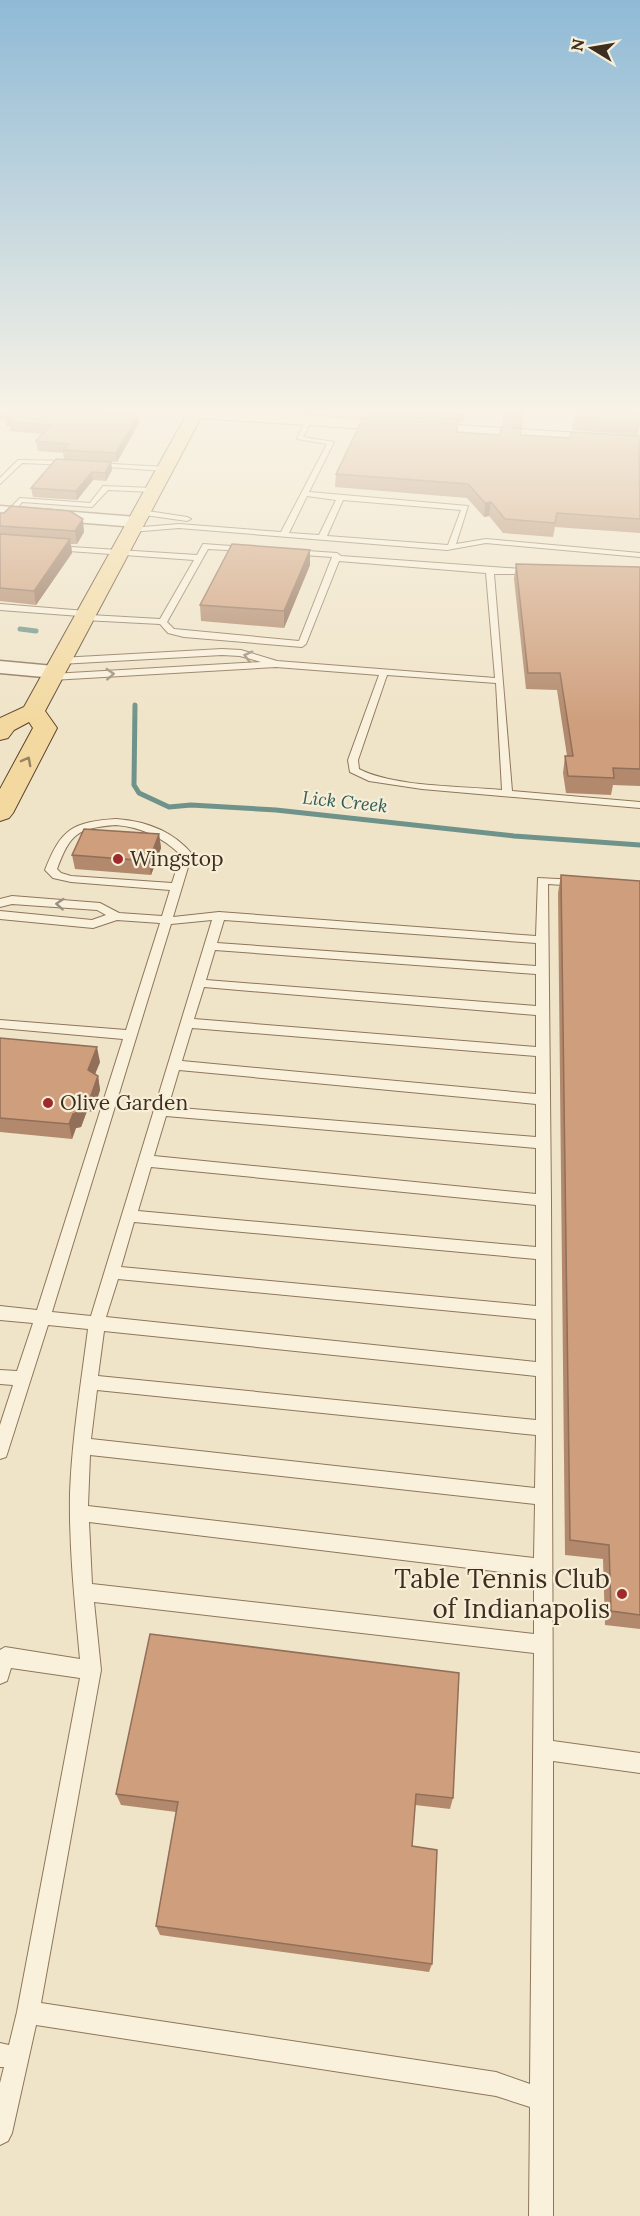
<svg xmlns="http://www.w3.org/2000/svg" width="640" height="2216" font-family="Lora,serif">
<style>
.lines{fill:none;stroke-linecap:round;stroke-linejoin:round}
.stream{stroke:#6f938a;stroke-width:5}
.lane-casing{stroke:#8d765c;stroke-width:2}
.street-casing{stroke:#8d765c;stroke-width:3}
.secondary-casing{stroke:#6f573f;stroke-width:2}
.primary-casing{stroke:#5b4430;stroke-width:2}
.lane{fill:#faf1dc;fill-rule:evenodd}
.street{fill:#faf1dc;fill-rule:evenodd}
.secondary{fill:#faf1dc;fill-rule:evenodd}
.primary{fill:#f3d9a0;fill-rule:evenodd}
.wall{fill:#b2896c}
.shaded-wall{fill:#916f58}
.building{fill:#cf9f7d;stroke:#916f58;stroke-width:1.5}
.oneway{stroke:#9c907e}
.oneway2{stroke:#988460}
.poi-dot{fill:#9e2a2b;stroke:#f7eed8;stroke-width:2}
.labels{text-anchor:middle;stroke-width:4.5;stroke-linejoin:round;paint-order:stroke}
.far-water-label{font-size:18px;font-style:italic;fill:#2f5d5a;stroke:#f7eed8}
.poi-label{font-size:21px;fill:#3d2e20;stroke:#f7eed8;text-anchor:start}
.near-poi-label{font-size:26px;fill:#3d2e20;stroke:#f7eed8;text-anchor:end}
</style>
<rect width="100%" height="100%" fill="#f0e4c8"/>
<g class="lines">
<g class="stream">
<polyline points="20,629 36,631"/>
<polyline points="135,705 134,785 139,793 169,807 191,805 276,810 514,836 640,845"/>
</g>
<defs>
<g id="lane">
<path d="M309 418 312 420 303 437 334 442 309 492 468 506 456 544 486 539 640 553V557L486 543 447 550 179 528 131 532 127 530 131 528 179 524 281 532 327 444 297 439 306 420ZM307 496 336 500 319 535 289 533ZM343 500 461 510 448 545 327 536Z"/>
<polygon points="18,460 70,461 73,463 70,465 22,463 0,484 0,478"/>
<polygon points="95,463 165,467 169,469 165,471 93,466 93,464"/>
<polygon points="103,486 153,488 157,490 153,492 108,490 92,507 22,502 13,514 6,512 20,498 90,503"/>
<polygon points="141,510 187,517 191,519 187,521 138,514 137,512"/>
<path d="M203 544 246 547 250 549 246 551 208 549 167 622 174 629 299 641 332 557 289 554V550H292L337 553 341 556 535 570V574H494L512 791 640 802V808L422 789 369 781 350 772 348 760 379 675 276 667 52 680 47 677 52 674 261 662 240 656 222 655 60 664 56 661 60 658 222 649 241 650 277 661 495 678 486 573 339 561 306 644 302 647 184 637 168 633 160 624 84 620 80 616 0 610V604L86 611 90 615 160 619 194 560 55 550 51 548 55 546 197 555ZM387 675 496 683 502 790C461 786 393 787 359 769L358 760Z"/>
<path d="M116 819C145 821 173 831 192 854L173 917 219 912 536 936 538 878 578 880 584 883 578 886 548 884 551 1200 553 1741 640 1753V1773L553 1761V2216H529L530 2107 496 2096 36 2025 12 2133 8 2141 0 2145V2083L4 2067H0V2043L9 2045 17 2012 80 1678 11 1668 7 1681 0 1684V1650L5 1647 80 1659C75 1604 69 1549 70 1493 72 1438 81 1384 88 1329L48 1325 8 1451 6 1457 0 1459V1425L13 1385 0 1384V1370L17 1371 33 1323 0 1320V1306L37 1310 123 1039 0 1028V1020L126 1030 160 923 117 920 93 928 0 919V911L92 920 106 915 97 910 12 904 0 907V899L12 896 100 903 119 913 162 916 170 890 71 882 53 878 45 870C61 829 72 822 116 819ZM116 825C142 827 162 837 181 855L172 883 71 876 61 873 57 869C70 834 77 828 116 825ZM212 920 91 1316 52 1312 171 924ZM224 920 536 943V966L217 943ZM215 950 536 974V1006L206 980ZM204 987 536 1015V1047L194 1019ZM192 1028 536 1056V1094L182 1061ZM179 1070 536 1104V1137L168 1107ZM166 1116 536 1148V1194L154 1156ZM151 1167 536 1205V1247L138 1211ZM134 1222 536 1259V1306L121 1267ZM118 1279 536 1319V1362L106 1317ZM104 1331 536 1376V1420L98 1376ZM97 1390 536 1435 535 1488 91 1439ZM90 1455 535 1504 534 1558 88 1506ZM89 1522 534 1576V1634L92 1584ZM94 1602 534 1653 530 2084 496 2072 41 2003 101 1670Z"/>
</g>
<g id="street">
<polygon points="0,506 136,517 144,522 136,527 0,516"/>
<polygon points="0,661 54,666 64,672 54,678 0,673"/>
</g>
<polygon id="secondary" points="177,412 260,412 640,437 640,447 185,417"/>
<polygon id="primary" points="188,412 204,412 45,711 57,728 13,813 9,818 0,821 0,789 33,728 29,722 14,730 8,738 0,740 0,718 24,707"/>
</defs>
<use href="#lane" class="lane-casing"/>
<use href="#street" class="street-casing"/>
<use href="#secondary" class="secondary-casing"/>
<use href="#primary" class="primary-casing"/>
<use href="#lane" class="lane"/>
<use href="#street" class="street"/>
<use href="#secondary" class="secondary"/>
<use href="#primary" class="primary"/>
</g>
<g class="wall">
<polygon points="0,412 94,412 138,414 139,423 117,462 64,459 63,453 38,451 36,441 43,434 10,431 10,427 6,426 5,419 0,419"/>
<polygon points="370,412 466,412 462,423 370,417"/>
<polygon points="504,412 525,412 522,427 502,426"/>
<polygon points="574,412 640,412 640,424 638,435 572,430"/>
<polygon points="458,424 458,432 500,435 521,428 520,435 640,444 640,533 555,527 553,537 503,533 489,516 484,517 467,498 335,487 336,474"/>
<polygon points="111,462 112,470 106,481 93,480 77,500 33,497 31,488"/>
<polygon points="0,513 84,532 77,544 71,544 72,553 36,605 0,601"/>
<polygon points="516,564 640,567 640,786 613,785 611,795 566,793 563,773 565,756 567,756 557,690 526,689 514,579"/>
<polygon points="310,565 284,628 201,621 200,605"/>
<polygon points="159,834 161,848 151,875 75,869 72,855"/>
<polygon points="561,875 640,881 640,1629 605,1625 603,1559 565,1555 558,893"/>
<polygon points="0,1038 100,1062 95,1074 98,1076 100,1090 93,1112 87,1111 81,1127 76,1128 72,1139 0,1132"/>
<polygon points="150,1634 453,1798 450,1809 415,1805 412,1846 432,1964 429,1972 160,1935 156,1926 176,1812 121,1805 116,1794"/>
</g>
<g class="shaded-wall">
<polygon points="464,412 466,412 462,423 463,415"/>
<polygon points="138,414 139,423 117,462 116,453"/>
<polygon points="111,462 112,470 106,481 105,473"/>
<polygon points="92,472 93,480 77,500 76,491"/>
<polygon points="491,502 489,516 484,517 485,503"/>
<polygon points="83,519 84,532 77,544 75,531"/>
<polygon points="70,539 72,553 36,605 34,591"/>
<polygon points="310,550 310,565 284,628 284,611"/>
<polygon points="159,834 161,848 151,875 149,861"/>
<polygon points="97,1047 100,1062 91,1084 88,1070"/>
<polygon points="98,1076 100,1090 93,1112 90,1098"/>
<polygon points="84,1097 87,1111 81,1127 76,1128 72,1139 69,1124 73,1114"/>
</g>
<g class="building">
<polygon points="9,412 94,412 138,414 116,453 63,450 68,444 36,441 51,425 9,422 12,419 4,417"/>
<polygon points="416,412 464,412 463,415"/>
<polygon points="504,412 524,412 524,414"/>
<polygon points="574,412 640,412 640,422 574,417"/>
<polygon points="363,418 458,424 456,432 500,435 501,427 521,428 520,435 570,438 571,432 639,436 640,519 557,513 555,523 505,519 491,502 485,503 468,484 336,474"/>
<polygon points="56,459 111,462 105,473 92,472 76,491 31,488"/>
<polygon points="11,506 70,511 83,519 75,531 0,526 0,513 4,513"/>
<polygon points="0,534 70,539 34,591 0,588"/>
<polygon points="232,544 310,550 284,611 200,605"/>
<polygon points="516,564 640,567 640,769 613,768 614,778 568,776 565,756 573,756 560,673 528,673"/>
<polygon points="84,829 159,834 149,861 72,855"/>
<polygon points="561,875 640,881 640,1615 611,1611 609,1545 570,1540"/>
<polygon points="0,1038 97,1047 88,1070 98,1076 90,1098 84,1097 78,1112 73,1114 69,1124 0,1118"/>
<polygon points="150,1634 459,1673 453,1798 416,1794 412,1846 437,1850 432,1964 156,1926 178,1802 116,1794"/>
</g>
<defs><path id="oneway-chevron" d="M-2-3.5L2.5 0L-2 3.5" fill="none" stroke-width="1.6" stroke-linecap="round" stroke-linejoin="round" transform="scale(1.5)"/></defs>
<g class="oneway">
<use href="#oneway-chevron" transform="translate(248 656) rotate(-165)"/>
<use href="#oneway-chevron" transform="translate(110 674) rotate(-3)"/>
<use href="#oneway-chevron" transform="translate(60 904) rotate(-176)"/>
</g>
<use class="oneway2" href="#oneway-chevron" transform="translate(27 761) rotate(-62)"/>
<linearGradient id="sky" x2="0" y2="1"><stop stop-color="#8fbad6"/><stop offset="0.57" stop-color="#f8f3e6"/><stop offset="1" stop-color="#f8f3e6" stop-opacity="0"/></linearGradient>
<rect width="640" height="722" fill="url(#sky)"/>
<g class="poi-dot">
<circle cx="118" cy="859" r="6"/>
<circle cx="48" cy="1103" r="6"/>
<circle cx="622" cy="1594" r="6"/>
</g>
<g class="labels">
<g class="far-water-label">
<text transform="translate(345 802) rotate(6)" y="6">Lick Creek</text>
</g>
<g class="poi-label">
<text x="130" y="866">Wingstop</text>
<text x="60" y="1110">Olive Garden</text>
</g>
<g class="near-poi-label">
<text x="610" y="1588">Table Tennis Club<tspan x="610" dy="30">of Indianapolis</tspan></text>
</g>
</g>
<g transform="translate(592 48) rotate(281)" stroke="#f7eed8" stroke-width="4.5" paint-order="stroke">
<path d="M0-4.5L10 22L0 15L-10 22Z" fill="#3d2e20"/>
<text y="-9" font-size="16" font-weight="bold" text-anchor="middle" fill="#3d2e20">N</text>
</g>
</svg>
